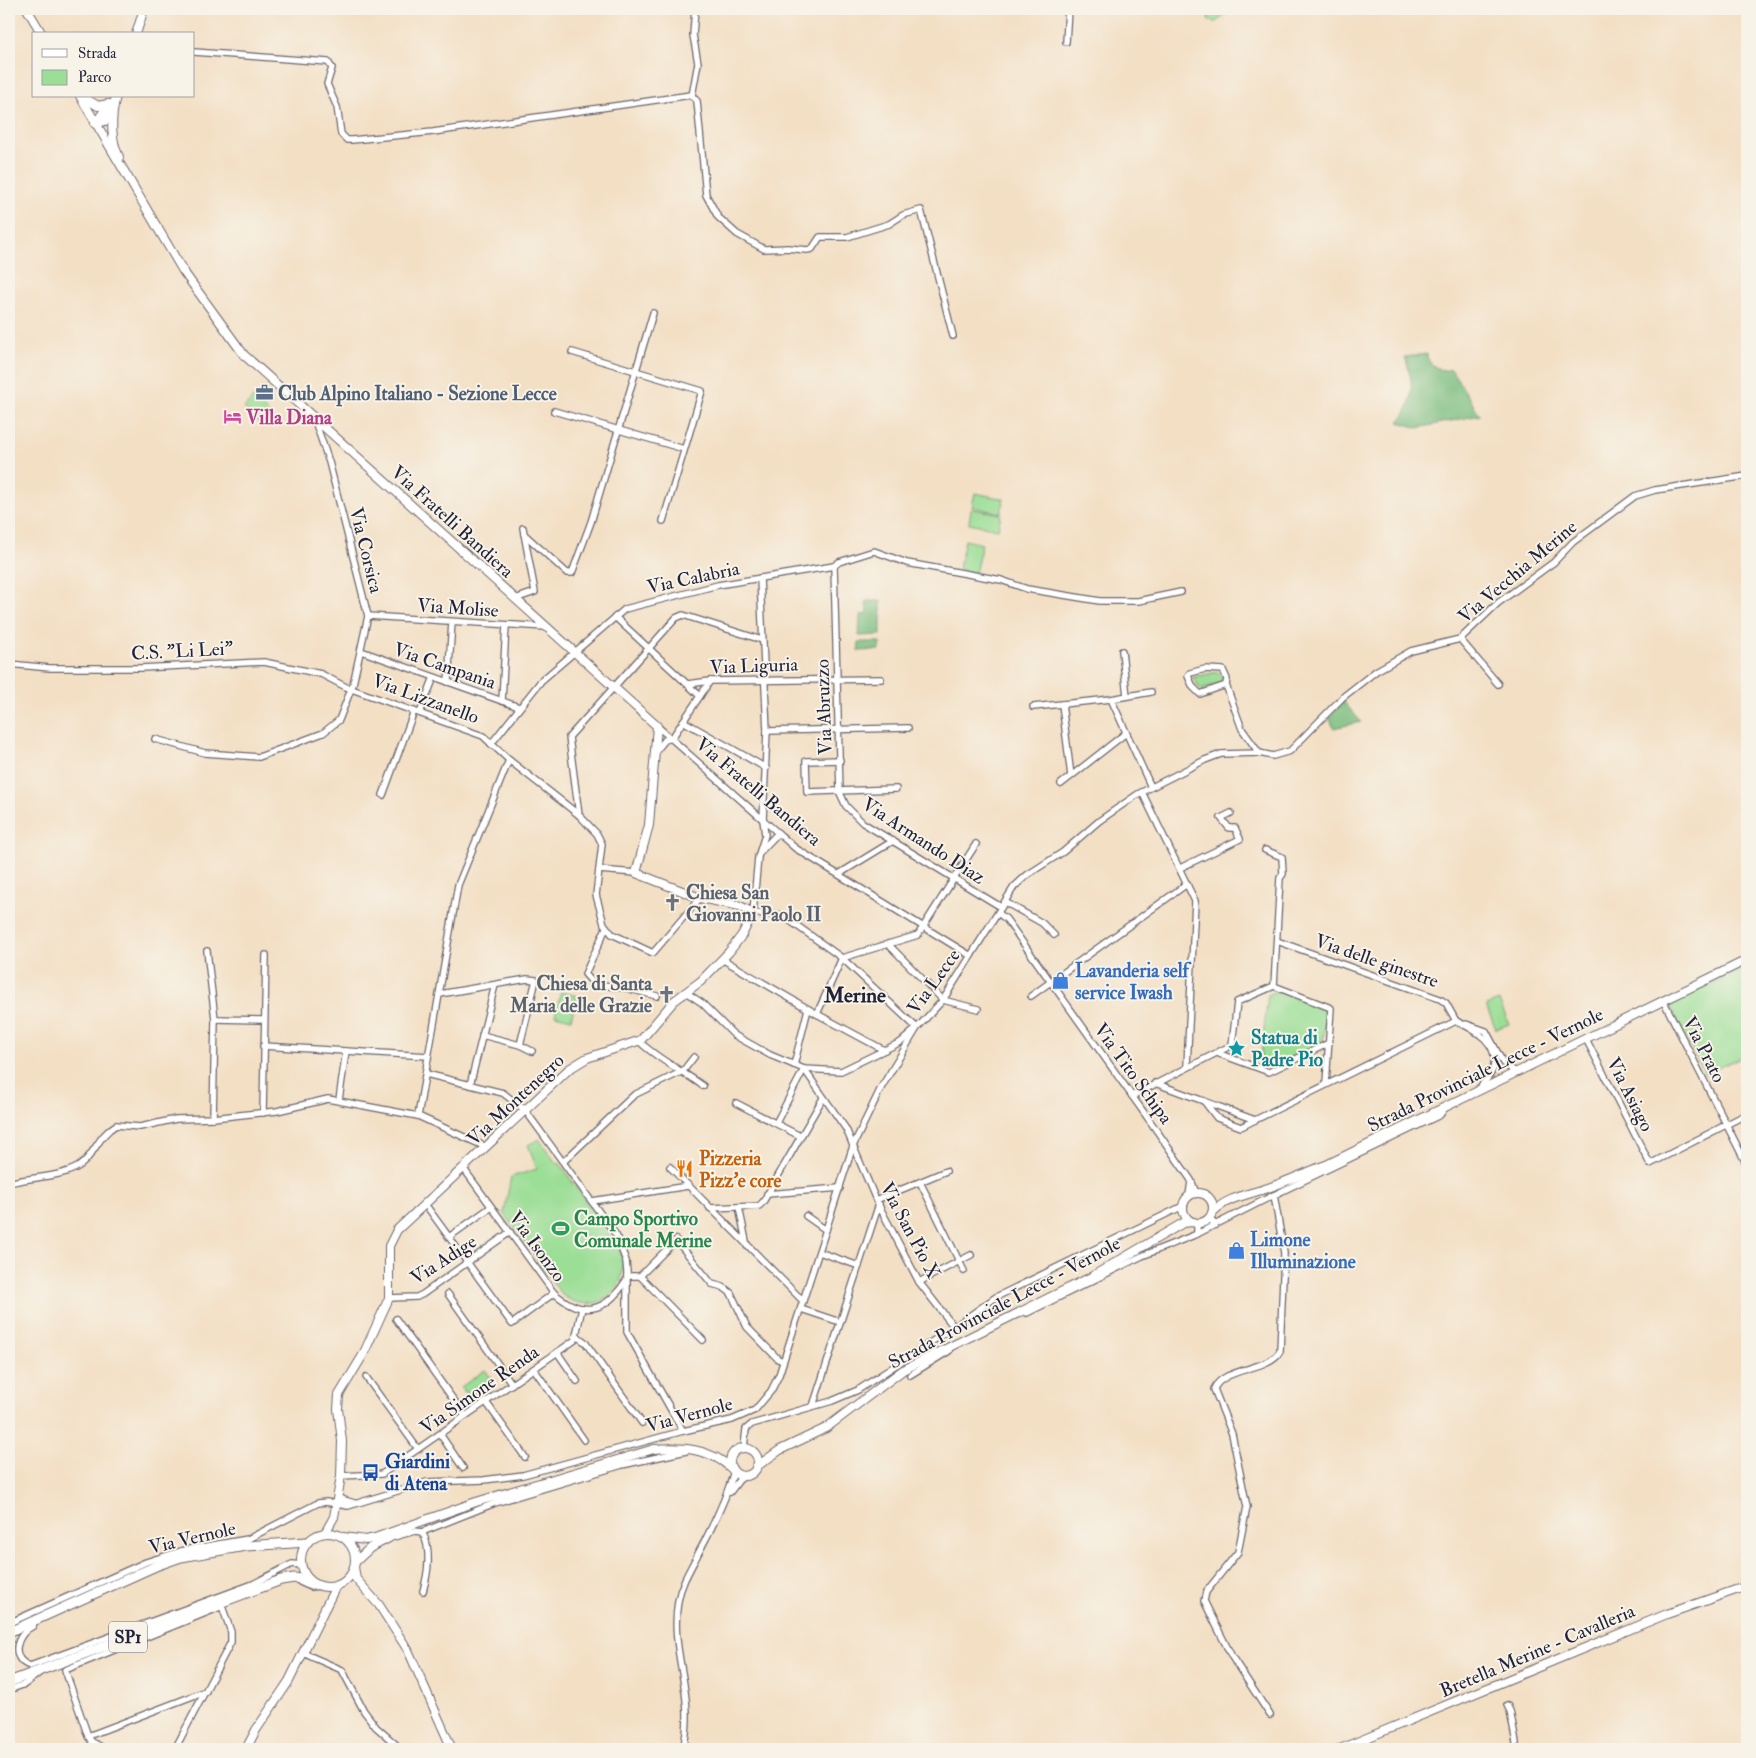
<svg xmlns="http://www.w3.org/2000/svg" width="1756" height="1758" font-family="'IM FELL Double Pica',serif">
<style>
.green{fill:#9bde96;stroke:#5e8068}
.forest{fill:#7cbd7f;stroke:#4f705d}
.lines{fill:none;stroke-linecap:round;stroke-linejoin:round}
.street-casing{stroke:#6b646b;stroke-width:8}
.secondary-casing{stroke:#6b646b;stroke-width:10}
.primary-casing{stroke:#6b646b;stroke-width:11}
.street{stroke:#fff;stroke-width:5.5}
.secondary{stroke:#fff;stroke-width:8}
.primary{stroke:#fff;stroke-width:9}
.labels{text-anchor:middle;stroke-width:4;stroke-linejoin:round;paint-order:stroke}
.shield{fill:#f7f3e8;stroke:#62616f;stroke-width:1}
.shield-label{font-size:18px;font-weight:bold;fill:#22223b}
.service-label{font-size:19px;font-weight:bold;fill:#4e5e75;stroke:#f7f3e8;text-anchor:start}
.hotel-label{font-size:19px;font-weight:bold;fill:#b23c85;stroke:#f7f3e8;text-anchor:start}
.street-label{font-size:19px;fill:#22223b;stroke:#f7f3e8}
.worship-label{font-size:19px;font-weight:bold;fill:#5b616d;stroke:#f7f3e8;text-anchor:start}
.shop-label{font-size:19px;font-weight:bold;fill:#366cbe;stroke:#f7f3e8;text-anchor:start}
.culture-label{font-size:19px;font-weight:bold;fill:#0d838f;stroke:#f7f3e8;text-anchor:start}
.food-label{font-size:19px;font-weight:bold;fill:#c56008;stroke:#f7f3e8;text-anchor:start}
.leisure-label{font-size:19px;font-weight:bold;fill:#27864d;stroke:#f7f3e8;text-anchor:start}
.transit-label{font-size:19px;font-weight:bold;fill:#164399;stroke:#f7f3e8;text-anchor:start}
.quarter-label{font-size:21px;font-weight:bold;fill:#22223b;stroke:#f7f3e8}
</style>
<rect width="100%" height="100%" fill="#f7f3e8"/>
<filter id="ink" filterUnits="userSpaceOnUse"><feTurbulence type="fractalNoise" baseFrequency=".02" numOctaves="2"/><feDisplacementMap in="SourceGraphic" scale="10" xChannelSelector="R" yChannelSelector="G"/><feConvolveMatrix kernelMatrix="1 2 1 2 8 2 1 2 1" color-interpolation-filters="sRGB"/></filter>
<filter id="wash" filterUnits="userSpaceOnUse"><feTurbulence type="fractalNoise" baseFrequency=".0096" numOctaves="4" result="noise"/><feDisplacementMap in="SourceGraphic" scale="20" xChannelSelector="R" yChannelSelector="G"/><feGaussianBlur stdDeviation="1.12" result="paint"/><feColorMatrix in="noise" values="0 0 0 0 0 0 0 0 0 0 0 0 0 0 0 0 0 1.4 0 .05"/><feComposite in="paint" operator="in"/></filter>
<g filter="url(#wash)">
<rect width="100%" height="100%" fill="#f3dfc4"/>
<g class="green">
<polygon points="1206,9 1233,9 1216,22 1209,21"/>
<polygon points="253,398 272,417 262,426 244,408"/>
<polygon points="975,493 1004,499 1001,513 972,507"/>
<polygon points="971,509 1001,514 998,529 969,523"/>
<polygon points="965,540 982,544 975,573 959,569"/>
<polygon points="1218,672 1223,677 1222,682 1202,690 1200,689 1193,677"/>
<polygon points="1743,969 1747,977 1747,1054 1705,1074 1669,1004"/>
<polygon points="1276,991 1327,1009 1323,1042 1270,1067 1260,1064 1268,995"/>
<polygon points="561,992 577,996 571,1019 555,1015"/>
<polygon points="1499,1001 1509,1024 1496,1029 1486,1006"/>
<path d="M539 1139 556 1163 559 1162 621 1253C632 1292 594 1318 562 1295L504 1213 511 1177 537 1169 528 1145Z"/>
<polygon points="485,1370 494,1382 470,1399 461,1387"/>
</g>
<g class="forest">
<path d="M1427 354C1427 363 1435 367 1443 371L1451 369 1480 415 1418 428 1399 422C1416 400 1413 382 1405 357Z"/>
<polygon points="866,601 881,601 881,635 859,636 860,615 867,614"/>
<polygon points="859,642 880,642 880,650 858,651"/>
<polygon points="1343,701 1361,722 1334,728 1329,718"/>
</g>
</g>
<g filter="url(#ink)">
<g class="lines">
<defs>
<g id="street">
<polyline points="1066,42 1068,9"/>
<polyline points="194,52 328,62 332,68 327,84 337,107 341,134 347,140 352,140 433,132 691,95 697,101 706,195 718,217 737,234 764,249 788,248 807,250 812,249 820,237 847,237 889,224 903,215 921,210 953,336"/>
<polyline points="692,96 698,63 693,35 695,9"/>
<polyline points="572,352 702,391 663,521"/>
<polyline points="554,411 684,449"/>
<polyline points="524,534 567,573 572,573 591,522 653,313"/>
<polyline points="834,566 840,793 846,806 863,823 1001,907"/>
<polyline points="515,599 535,592 523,528"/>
<polyline points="368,616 546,627"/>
<polyline points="615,617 700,696"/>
<polyline points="1460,639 1498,684"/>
<polyline points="361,651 519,707"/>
<polyline points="1122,651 1127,696"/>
<polyline points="9,664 50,668 141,668 264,662 321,674 346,687 483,736 509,760 579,815 597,834 602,844 596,895 604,924 612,934 653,953 700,898"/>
<polyline points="448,682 452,622"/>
<polyline points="688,684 710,681 881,679"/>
<polyline points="1226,685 1227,679 1223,670 1205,669 1190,673 1188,676 1193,687 1200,694 1226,685 1242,729 1259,753"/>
<polyline points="1111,699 1151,787"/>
<polyline points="502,701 506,625"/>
<polyline points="1062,704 1071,776"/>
<polyline points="1033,707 1111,699 1151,692"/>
<polyline points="420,713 434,677"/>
<polyline points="683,721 766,768"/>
<polyline points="657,726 795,848 971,956"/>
<polyline points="767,731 908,728"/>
<polyline points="155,739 205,753 259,757 323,733 339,720 353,684 368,616 329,462 315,421"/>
<polyline points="491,744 541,681 625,609 718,585 834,566 839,562 874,551 907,563 1001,580 1027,589 1100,601 1138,601 1181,592"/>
<polyline points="656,751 665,740 672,738 710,681"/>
<polyline points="840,760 806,761 807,792 896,789"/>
<polyline points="1061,784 1126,733"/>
<polyline points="1142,792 1195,901 1187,1066"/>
<polyline points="383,795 414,711"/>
<polyline points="579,815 569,737 676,618 683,615 762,640"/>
<polyline points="1265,850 1282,857 1283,874 1280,878 1274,986"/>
<polyline points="760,852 778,833"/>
<polyline points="1180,868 1240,839 1235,828 1229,828 1221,818 1231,813"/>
<polyline points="599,870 636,873"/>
<polyline points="839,874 893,841"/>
<polyline points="1005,902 1042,923 1054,935"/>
<polyline points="998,913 1006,919 1152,1124 1191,1180 1196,1193"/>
<polyline points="606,928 585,974 594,984 626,988 657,996"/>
<polyline points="1277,941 1440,999 1446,1003 1456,1021"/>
<polyline points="888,944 943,1000 978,1009"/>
<polyline points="207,951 215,1019 213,1118 277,1111 328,1099 418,1116"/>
<polyline points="722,959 817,1014 884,1050"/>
<polyline points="687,993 702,1003 734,1035 770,1055 804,1069 841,1071 901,1042 917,1028 943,1000 1014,887 1027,875 1063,852 1099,821 1138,794 1205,760 1221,754 1259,753 1273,756 1290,751 1343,697 1376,671 1411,651 1460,639 1498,603 1554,562 1573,542 1635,496 1655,490 1747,476"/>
<polyline points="440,994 527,979 536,980 520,1045 532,1051"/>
<polyline points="1031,996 1187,884"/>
<polyline points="1663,1000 1747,1165"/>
<polyline points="817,1014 842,958 918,935 976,844"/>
<polyline points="215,1019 264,1020"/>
<path d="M1456 1021C1474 1029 1501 1043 1493 1069 1490 1077 1482 1084 1477 1091"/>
<polyline points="1466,1024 1486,1031 1503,1063 1517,1073"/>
<polyline points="482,1035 520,1045"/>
<polyline points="1586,1039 1650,1164 1747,1114"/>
<path d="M639 1041C658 1060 682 1070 703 1086"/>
<polyline points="263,1046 428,1056"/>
<polyline points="1217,1053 1269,1072 1329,1043"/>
<polyline points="794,1065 808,1009"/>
<polyline points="426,1074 503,1093 525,1110 616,1235 626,1261 627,1272 627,1332 683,1431"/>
<polyline points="1155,1083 1255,1120 1456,1021"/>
<polyline points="470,1085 495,985"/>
<polyline points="1132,1096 1232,1045 1237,1002 1274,986 1331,1008 1326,1084"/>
<polyline points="339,1100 346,1051"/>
<polyline points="1204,1101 1217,1118 1241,1127 1255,1120"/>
<polyline points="736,1103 800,1136"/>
<polyline points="263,1113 266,955"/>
<polyline points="486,1147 418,1116 458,885 509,760"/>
<polyline points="564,1161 634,1095 683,1071 694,1057"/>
<polyline points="670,1167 803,1301"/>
<path d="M464 1169 554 1293C582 1317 605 1313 625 1282"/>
<polyline points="920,1182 964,1271"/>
<path d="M9 1183C29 1177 69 1177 83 1163 96 1151 99 1135 116 1125L140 1127 176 1119 213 1118"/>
<polyline points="767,1194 840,1188"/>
<polyline points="1189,1195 1191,1182"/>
<polyline points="876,1200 946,1171"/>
<polyline points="592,1201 688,1186"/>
<polyline points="425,1204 512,1324 554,1293"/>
<polyline points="739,1207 747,1246"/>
<polyline points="710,1208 759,1206 763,1202 823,1098"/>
<polyline points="806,1216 826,1230"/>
<polyline points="1209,1217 1215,1225"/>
<polyline points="1197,1223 1197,1234"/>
<polyline points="449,1237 491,1207"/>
<polyline points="819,1252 859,1266"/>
<polyline points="627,1276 640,1276 703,1340"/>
<polyline points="640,1276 676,1240 712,1284 723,1287 731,1293 747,1327 778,1359 783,1361"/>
<polyline points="919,1282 971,1255"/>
<polyline points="448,1294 512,1384"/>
<polyline points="389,1298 417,1297 423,1294 510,1232"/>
<polyline points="801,1309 840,1322"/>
<polyline points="1027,1313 1142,1256 1197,1234 1274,1195"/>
<polyline points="396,1319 465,1416"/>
<polyline points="954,1327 996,1297 1183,1206"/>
<polyline points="577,1336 585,1342 642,1423"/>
<polyline points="557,1352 577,1381"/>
<polyline points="534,1369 584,1440"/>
<polyline points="910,1375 949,1351"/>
<polyline points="366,1377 418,1449"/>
<polyline points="486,1402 525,1457"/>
<polyline points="813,1406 879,1204"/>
<polyline points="440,1434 463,1468"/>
<polyline points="744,1448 746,1429 752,1424 832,1401 858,1390 954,1327 919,1282 876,1200 846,1129 804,1069 776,1123"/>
<polyline points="341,1476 382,1474 575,1340 582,1308"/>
<polyline points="730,1492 739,1480 746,1475"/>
<polyline points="337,1502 341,1499 354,1503"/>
<path d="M422 1532C432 1548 428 1574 423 1591"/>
<polyline points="390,1538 415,1531 422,1532 495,1503 622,1465 686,1451"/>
<polyline points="300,1582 311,1587 319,1586"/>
<polyline points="9,1623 146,1562 184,1550 248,1539 318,1503 326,1502 348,1506 427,1482 484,1480 523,1475 683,1431 732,1420 755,1410 771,1391 779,1375 853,1146 881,1088 917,1028 842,958 782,915 753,913 758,857 765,835 763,820 767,731 760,578"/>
<path d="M33 1626C16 1634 9 1659 30 1666L253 1584 292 1564 301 1565"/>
<polyline points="303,1653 342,1670 364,1711 376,1727 401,1749"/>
<polyline points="9,1690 25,1684 39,1673"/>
<polyline points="1507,1705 1510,1711 1516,1743"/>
<path d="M1270 1715 1232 1657 1204 1601 1206 1592 1238 1552 1247 1507 1232 1434 1214 1389C1223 1367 1269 1371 1280 1351L1284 1253 1274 1195 1440 1115 1445 1108"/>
<polyline points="88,1736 206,1691"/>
<polyline points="105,1749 92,1742 88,1736 65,1670 218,1608"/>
<polyline points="175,1749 231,1642 231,1632 222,1606"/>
<path d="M683 1749C697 1695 669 1654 678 1601 681 1583 691 1568 699 1552 713 1526 726 1500 734 1471"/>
</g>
<g id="secondary">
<polyline points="27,9 42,34"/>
<polyline points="136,34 144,9"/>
<polyline points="80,96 183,271 244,355 657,726 649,825 636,873 700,898 740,906 753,913 742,935 729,952 701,981 674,1001 641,1040 587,1058 569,1069 397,1230 389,1246 389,1298 363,1355 339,1395 338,1409 342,1441 341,1476 334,1517 325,1533"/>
<path d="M116 96C111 116 110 138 119 157"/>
<polyline points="83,97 98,106 108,104"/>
<polyline points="109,104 95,124 105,121 111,112"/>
<circle cx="1198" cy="1208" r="15"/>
<path d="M1212 1213C1227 1197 1247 1195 1268 1188 1288 1181 1307 1172 1326 1165L1747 960"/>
<circle cx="744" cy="1462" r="14"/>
<polyline points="756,1467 780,1450 826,1428 903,1370 1091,1277 1183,1223 1193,1222"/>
<circle cx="328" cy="1560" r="27"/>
<path d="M343 1537 366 1540 375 1538 476 1502 654 1449C683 1447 710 1448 732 1469"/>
<polyline points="355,1562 370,1548 389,1538"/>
<polyline points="354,1567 356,1579 379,1605 408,1650 452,1749"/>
<polyline points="246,1749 256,1730 289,1681 336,1586"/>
<polyline points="1340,1749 1667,1614 1747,1586"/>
</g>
<g id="primary">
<polyline points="9,1632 158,1565 181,1557 246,1546 307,1542"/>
<polyline points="9,1682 281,1580 294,1578 309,1580"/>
</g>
</defs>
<use href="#street" class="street-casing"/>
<use href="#secondary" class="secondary-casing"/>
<use href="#primary" class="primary-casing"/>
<use href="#street" class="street"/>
<use href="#secondary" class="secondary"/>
<use href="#primary" class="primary"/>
</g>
</g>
<defs>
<symbol id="office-bare" viewBox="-9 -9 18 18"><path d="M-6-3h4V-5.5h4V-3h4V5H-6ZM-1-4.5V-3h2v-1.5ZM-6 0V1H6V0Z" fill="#5c6f8a" stroke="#f7f3e8" stroke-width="2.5" paint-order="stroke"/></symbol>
<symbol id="hotel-bare" viewBox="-9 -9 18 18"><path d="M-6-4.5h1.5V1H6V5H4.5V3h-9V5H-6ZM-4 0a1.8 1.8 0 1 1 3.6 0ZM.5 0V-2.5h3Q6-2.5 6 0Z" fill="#d1479c" stroke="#f7f3e8" stroke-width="2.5" paint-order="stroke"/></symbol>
<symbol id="church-bare" viewBox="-9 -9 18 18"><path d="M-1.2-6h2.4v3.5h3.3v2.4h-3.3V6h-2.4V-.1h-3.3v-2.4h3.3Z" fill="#6b7280" stroke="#f7f3e8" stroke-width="2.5" paint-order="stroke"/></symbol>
<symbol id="shop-bare" viewBox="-9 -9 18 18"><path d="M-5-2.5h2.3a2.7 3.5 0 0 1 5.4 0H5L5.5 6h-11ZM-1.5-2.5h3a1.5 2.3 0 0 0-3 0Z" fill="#3f7fe0" stroke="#f7f3e8" stroke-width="2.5" paint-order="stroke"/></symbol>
<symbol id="sight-bare" viewBox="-9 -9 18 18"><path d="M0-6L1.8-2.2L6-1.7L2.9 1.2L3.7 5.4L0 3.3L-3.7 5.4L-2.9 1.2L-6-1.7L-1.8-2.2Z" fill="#0f9aa8" stroke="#f7f3e8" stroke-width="2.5" paint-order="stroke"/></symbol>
<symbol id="restaurant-bare" viewBox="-9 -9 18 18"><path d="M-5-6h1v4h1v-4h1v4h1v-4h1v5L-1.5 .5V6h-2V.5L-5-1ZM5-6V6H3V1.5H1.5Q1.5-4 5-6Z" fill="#e8710a" stroke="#f7f3e8" stroke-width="2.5" paint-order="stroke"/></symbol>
<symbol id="stadium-bare" viewBox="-9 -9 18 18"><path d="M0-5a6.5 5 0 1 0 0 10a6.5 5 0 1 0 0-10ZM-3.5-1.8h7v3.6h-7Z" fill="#2e9e5b" stroke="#f7f3e8" stroke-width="2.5" paint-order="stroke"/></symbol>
<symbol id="bus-bare" viewBox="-9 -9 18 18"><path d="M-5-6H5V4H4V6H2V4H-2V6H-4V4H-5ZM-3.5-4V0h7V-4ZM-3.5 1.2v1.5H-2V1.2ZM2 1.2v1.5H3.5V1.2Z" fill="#1a4fb4" stroke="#f7f3e8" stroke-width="2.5" paint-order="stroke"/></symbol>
</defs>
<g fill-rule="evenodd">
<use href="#office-bare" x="252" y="380" width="25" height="25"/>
<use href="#hotel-bare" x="220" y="404" width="25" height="25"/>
<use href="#church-bare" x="660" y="890" width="25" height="25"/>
<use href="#shop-bare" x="1048" y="968" width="25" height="25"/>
<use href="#church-bare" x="654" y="982" width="25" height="25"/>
<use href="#sight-bare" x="1224" y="1036" width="25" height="25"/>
<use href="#restaurant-bare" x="672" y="1156" width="25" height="25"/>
<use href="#stadium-bare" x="548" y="1216" width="25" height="25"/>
<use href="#shop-bare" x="1224" y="1238" width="25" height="25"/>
<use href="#bus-bare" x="358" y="1460" width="25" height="25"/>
</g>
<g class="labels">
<rect class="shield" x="109" y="1621.5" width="38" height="31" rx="4"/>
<g class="shield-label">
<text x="128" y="1643">SP1</text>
</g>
<g class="service-label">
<text x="278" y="400">Club Alpino Italiano - Sezione Lecce</text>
</g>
<g class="hotel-label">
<text x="246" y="424">Villa Diana</text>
</g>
<g class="street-label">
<text transform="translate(453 521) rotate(42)" y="7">Via Fratelli Bandiera</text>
<text transform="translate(367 550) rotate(76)" y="7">Via Corsica</text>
<text transform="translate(1517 571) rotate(-40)" y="7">Via Vecchia Merine</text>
<text transform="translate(693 577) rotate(-12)" y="7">Via Calabria</text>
<text transform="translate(458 607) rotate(4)" y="7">Via Molise</text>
<text transform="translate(182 650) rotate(-3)" y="7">C.S. "Li Lei"</text>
<text transform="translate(445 665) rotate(19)" y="7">Via Campania</text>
<text transform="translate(754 665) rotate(-2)" y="7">Via Liguria</text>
<text transform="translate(426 698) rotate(20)" y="7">Via Lizzanello</text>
<text transform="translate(823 707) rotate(-92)" y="7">Via Abruzzo</text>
<text transform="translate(759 791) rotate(40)" y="7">Via Fratelli Bandiera</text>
<text transform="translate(924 840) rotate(33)" y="7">Via Armando Diaz</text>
<text transform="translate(1377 960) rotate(19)" y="7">Via delle ginestre</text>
<text transform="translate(933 981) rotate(-54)" y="7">Via Lecce</text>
<text transform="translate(1705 1049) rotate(63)" y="7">Via Prato</text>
<text transform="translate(1485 1069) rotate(-26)" y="7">Strada Provinciale Lecce - Vernole</text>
<text transform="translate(1134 1073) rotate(54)" y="7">Via Tito Schipa</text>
<text transform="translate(1631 1094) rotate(63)" y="7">Via Asiago</text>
<text transform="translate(515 1099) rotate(-43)" y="7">Via Montenegro</text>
<text transform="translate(911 1230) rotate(62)" y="7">Via San Pio X</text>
<text transform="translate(538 1246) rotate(54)" y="7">Via Isonzo</text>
<text transform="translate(443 1259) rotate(-33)" y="7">Via Adige</text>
<text transform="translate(1004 1302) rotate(-28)" y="7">Strada Provinciale Lecce - Vernole</text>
<text transform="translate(479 1389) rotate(-35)" y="7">Via Simone Renda</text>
<text transform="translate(689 1414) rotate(-15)" y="7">Via Vernole</text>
<text transform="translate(192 1537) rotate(-13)" y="7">Via Vernole</text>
<text transform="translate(1537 1650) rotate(-23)" y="7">Bretella Merine - Cavalleria</text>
</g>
<g class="worship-label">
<text x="686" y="899">Chiesa San<tspan x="686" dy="22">Giovanni Paolo II</tspan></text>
<text x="652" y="990" text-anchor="end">Chiesa di Santa<tspan x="652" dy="22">Maria delle Grazie</tspan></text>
</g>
<g class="shop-label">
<text x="1075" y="977">Lavanderia self<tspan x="1075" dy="22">service Iwash</tspan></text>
<text x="1250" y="1246">Limone<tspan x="1250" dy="22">Illuminazione</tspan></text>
</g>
<g class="culture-label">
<text x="1251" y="1044">Statua di<tspan x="1251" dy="22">Padre Pio</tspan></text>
</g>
<g class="food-label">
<text x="699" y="1165">Pizzeria<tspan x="699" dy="22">Pizz'e core</tspan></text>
</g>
<g class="leisure-label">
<text x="574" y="1225">Campo Sportivo<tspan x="574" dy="22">Comunale Merine</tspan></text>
</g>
<g class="transit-label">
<text x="385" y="1468">Giardini<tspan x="385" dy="22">di Atena</tspan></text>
</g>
<g class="quarter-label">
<text x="855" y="1002">Merine</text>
</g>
</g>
<rect width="1756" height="1758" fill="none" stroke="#f7f3e8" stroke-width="30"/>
<rect x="32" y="32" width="162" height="65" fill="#f7f3e8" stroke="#a29fa3"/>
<rect x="42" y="49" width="25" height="8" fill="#ffffff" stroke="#a29fa3"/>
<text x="78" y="58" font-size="15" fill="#22223b">Strada</text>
<rect x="42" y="70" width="25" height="15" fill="#9bde96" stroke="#a29fa3"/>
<text x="78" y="82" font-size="15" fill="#22223b">Parco</text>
</svg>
